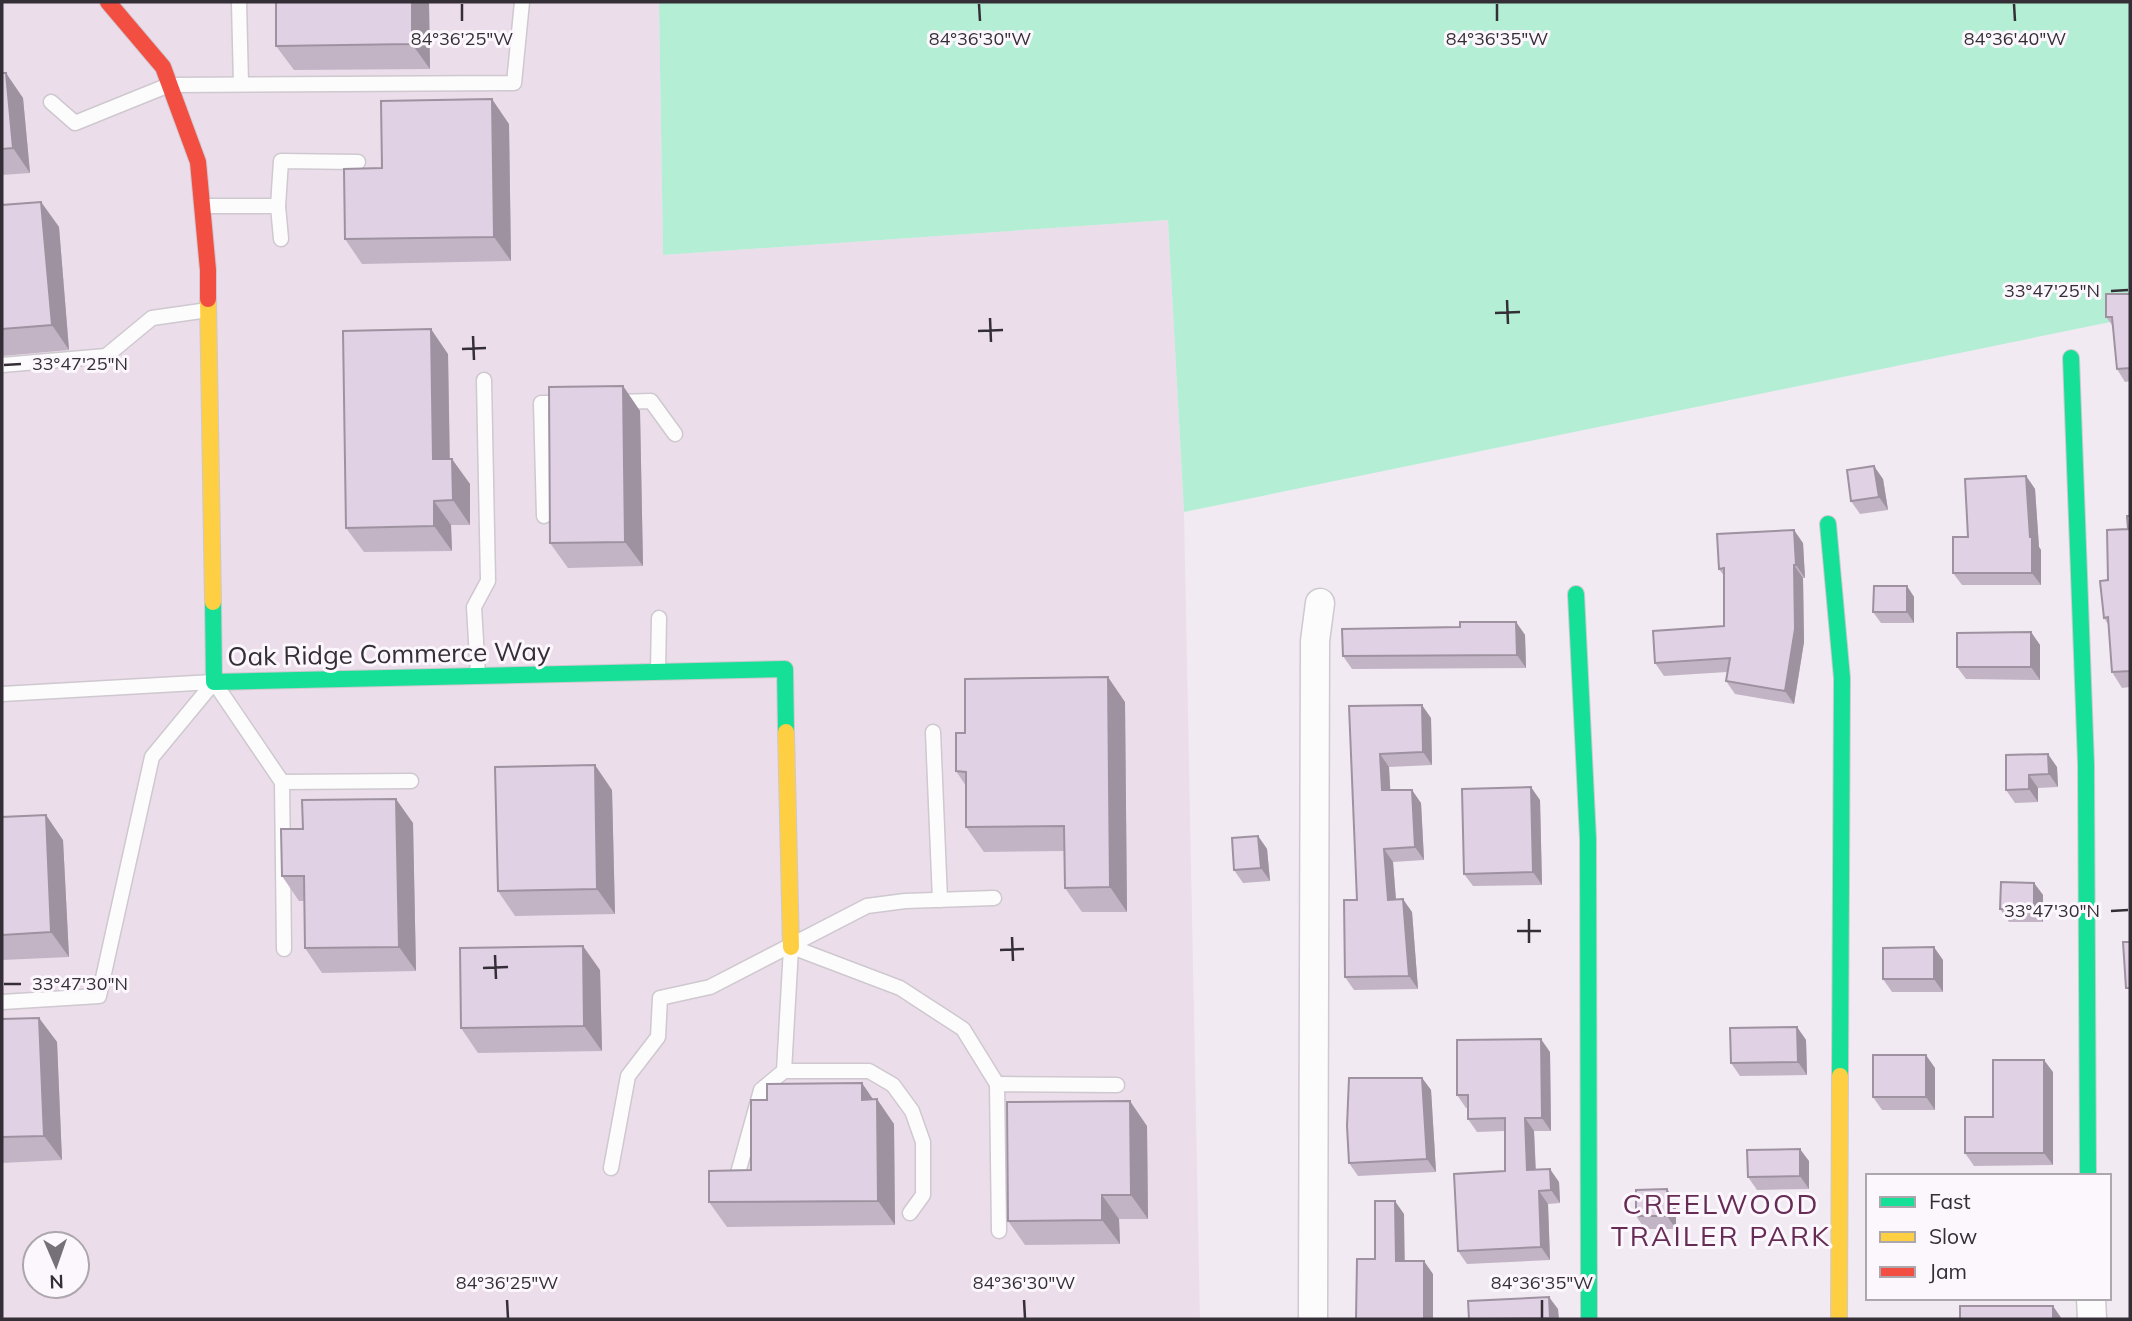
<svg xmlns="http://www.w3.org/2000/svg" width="2132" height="1321" font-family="Mulish,sans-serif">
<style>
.industrial{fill:#ecddea;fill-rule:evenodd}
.green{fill:#b4efd5}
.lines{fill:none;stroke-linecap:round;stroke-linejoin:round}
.lane-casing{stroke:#cec8cf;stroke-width:17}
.street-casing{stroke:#cec8cf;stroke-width:31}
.fast-casing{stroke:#cec8cf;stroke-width:18}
.slow-casing{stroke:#cec8cf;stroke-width:18}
.jam-casing{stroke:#cec8cf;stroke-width:18}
.lane{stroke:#fdfcfd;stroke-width:14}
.street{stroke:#fdfcfd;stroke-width:28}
.fast{stroke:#16e098;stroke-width:16}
.slow{stroke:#ffcf43;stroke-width:16}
.jam{stroke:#f24e42;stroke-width:16}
.wall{fill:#c2b4c5}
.shaded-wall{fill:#9e92a0}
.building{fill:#e1d1e5;stroke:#9e92a0;stroke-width:2}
.ticks{fill:none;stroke:#342f36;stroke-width:2.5}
.labels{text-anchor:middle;stroke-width:6;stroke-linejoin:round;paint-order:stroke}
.street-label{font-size:26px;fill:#342f36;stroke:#fcf6fd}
.neighbourhood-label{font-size:28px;letter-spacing:2px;fill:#672c55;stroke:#fcf6fd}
.ticks-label{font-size:18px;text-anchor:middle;fill:#342f36;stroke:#fcf6fd;stroke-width:6;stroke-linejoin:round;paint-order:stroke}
</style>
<rect width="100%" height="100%" fill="#f1eaf3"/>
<path class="industrial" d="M2 2H659L663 255 1168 220 1184 512 1200 1319H2ZM35 1244H77V1286H35Z"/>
<polygon class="green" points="659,2 2130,2 2130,318 1184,512 1168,220 663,255"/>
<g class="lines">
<defs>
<g id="lane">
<polyline points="239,2 241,84"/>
<polyline points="51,102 75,123 169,85 514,83 522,2"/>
<polyline points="204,206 278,206 281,239"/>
<polyline points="278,206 281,161 358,162"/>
<polyline points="2,365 106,356 152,318 208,310"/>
<polyline points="616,402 651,401 675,434"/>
<polyline points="544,516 541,403 567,403"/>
<polyline points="658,671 659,618"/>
<polyline points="478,675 474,607 488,581 484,380"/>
<polyline points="2,694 213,682"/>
<polyline points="933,732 940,900"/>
<polyline points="282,782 411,781"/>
<polyline points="792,947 900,988 963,1029 997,1084"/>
<polyline points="2,1002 99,996 152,757 214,682 282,782 284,949"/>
<polyline points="784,1071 791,948"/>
<polyline points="611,1168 628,1076 658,1037 660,998 710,987 867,906 905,901 994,898"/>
<polyline points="738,1173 761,1090 784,1071 869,1071 893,1085 912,1111 923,1142 923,1195 910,1213"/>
<polyline points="999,1231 997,1084 1117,1085"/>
</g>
<g id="street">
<polyline points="2091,1298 2092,1319"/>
<polyline points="1313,1319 1315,641 1320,603"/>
</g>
<g id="fast">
<polyline points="2071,358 2086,764 2088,1176"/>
<polyline points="1828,524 1842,678 1840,1076"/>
<polyline points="1576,594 1588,839 1589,1319"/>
<polyline points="213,602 214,682 785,669 786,732"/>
</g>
<g id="slow">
<polyline points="208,299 213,602"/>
<polyline points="786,732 791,947"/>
<polyline points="1839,1319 1840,1076"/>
</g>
<polyline id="jam" points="108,2 163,67 198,162 208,270 208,299"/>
</defs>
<use href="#lane" class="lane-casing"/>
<use href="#street" class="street-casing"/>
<use href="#fast" class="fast-casing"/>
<use href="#slow" class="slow-casing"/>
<use href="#jam" class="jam-casing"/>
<use href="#lane" class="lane"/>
<use href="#street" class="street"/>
<use href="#fast" class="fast"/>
<use href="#slow" class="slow"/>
<use href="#jam" class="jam"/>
</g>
<g class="wall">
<polygon points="429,2 430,69 294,70 276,46"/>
<polygon points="2,73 23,98 30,173 2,175"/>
<polygon points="509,124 511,261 362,264 345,239 382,168"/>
<polygon points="41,202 59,227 69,350 2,356 2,205"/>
<polygon points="2130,294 2130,381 2125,382 2117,369 2113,326 2106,317"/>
<polygon points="448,354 450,459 470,484 470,525 451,525 452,551 364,552 346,528"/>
<polygon points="623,386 640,411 643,566 568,568 550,543"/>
<polygon points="2026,476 2035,489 2039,547 2041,550 2041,585 1962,585 1953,573"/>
<polygon points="1883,479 1888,510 1860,514 1851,501"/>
<polygon points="2130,516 2130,687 2122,688 2112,672 2108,624 2104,618 2108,580 2128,529"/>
<polygon points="1803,543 1805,578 1803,578 1804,642 1794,704 1735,694 1726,681 1727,672 1664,676 1655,663 1724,626 1724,576 1719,569"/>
<polygon points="1907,586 1914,597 1914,623 1881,623 1873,612"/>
<polygon points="1516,622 1525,635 1526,668 1352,669 1343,656"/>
<polygon points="2031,632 2040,645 2040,680 1966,679 1957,667"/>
<polygon points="1125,702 1127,912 1082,912 1065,888 1065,851 984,852 966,827 966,786 956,771 965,733"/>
<polygon points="1349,706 1431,718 1432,765 1389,767 1390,790 1421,803 1424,860 1393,862 1396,900 1412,912 1418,989 1354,990 1345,977 1357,900"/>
<polygon points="2006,755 2057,767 2058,787 2038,788 2038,802 2015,803 2006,790"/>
<polygon points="612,790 615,914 515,916 498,891"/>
<polygon points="1540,800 1542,885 1473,886 1464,874"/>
<polygon points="2,817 63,840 69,957 2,960"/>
<polygon points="413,823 416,971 322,973 305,948 304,901 299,901 282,876 303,829"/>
<polygon points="1258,836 1267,849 1270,881 1243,883 1234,870"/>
<polygon points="2034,883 2043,895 2043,922 2009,922 2000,909"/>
<polygon points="1943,960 1943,992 1892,992 1883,979"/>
<polygon points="600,970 602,1051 478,1053 461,1028"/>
<polygon points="39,1018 57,1042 62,1160 2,1163 2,1019"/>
<polygon points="1797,1027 1806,1040 1807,1075 1740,1076 1731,1063"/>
<polygon points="1550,1052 1551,1131 1534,1131 1536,1170 1559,1182 1560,1203 1548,1204 1550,1260 1467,1264 1458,1251 1505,1171 1505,1131 1477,1132 1468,1119 1468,1108 1466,1108 1457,1095"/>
<polygon points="1935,1068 1935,1110 1882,1110 1873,1097"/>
<polygon points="2053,1072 2053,1165 1974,1166 1965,1153 1993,1117"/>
<polygon points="1422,1078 1431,1090 1436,1172 1358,1176 1349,1163"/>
<polygon points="873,1099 894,1124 895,1225 727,1227 709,1202 751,1170"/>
<polygon points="1147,1126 1148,1219 1119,1219 1120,1244 1025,1245 1008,1221"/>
<polygon points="1809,1161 1809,1189 1757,1190 1748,1177"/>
<polygon points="1667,1189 1676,1202 1676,1229 1645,1229 1636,1216"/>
</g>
<g class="shaded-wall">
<polygon points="412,2 429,2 430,69 412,44"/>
<polygon points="6,73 23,98 30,173 13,148"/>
<polygon points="492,99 509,124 511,261 494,237"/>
<polygon points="41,202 59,227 69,350 52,325"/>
<polygon points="431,329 448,354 450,484 433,459"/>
<polygon points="623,386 640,411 643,566 625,542"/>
<polygon points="452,459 470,484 470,525 453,500"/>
<polygon points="1874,466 1883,479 1888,510 1879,497"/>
<polygon points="2026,476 2035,489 2039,547 2041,550 2041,585 2032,573"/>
<polygon points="434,501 451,525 452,551 434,526"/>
<polygon points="1794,530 1803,543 1805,578 1796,565"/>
<polygon points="1794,565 1803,578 1804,642 1794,704 1785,691"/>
<polygon points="1907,586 1914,597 1914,623 1907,612"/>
<polygon points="1516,622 1525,635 1526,668 1517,655"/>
<polygon points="2031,632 2040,645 2040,680 2031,667"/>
<polygon points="1108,677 1125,702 1127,912 1110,887"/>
<polygon points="1422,705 1431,718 1432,765 1423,752"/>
<polygon points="1380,754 1389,767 1391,803 1382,790"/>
<polygon points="2048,754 2057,767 2058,787 2049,774"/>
<polygon points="595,765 612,790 615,914 597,889"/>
<polygon points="2029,775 2038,788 2038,802 2029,789"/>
<polygon points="1531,787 1540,800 1542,885 1533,872"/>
<polygon points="1412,790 1421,803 1424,860 1415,847"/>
<polygon points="396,799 413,823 416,971 399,947"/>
<polygon points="46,815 63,840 69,957 51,932"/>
<polygon points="1258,836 1267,849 1270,881 1261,868"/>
<polygon points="1384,849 1393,862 1397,913 1388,900"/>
<polygon points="2034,883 2043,895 2043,922 2034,909"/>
<polygon points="1403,899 1412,912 1418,989 1409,976"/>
<polygon points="583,946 600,970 602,1051 584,1026"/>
<polygon points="1934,947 1943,960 1943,992 1934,979"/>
<polygon points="39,1018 57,1042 62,1160 44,1136"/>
<polygon points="1797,1027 1806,1040 1807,1075 1798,1062"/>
<polygon points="1541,1039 1550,1052 1551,1131 1542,1118"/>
<polygon points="1926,1055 1935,1068 1935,1110 1926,1097"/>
<polygon points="2044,1060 2053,1072 2053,1165 2044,1153"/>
<polygon points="1422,1078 1431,1090 1436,1172 1427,1159"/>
<polygon points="862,1083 877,1105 877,1099 894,1124 895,1225 878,1201 862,1100"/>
<polygon points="1130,1101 1147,1126 1148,1219 1131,1195"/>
<polygon points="1525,1118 1534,1131 1536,1183 1527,1170"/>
<polygon points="1800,1149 1809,1161 1809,1189 1800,1176"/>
<polygon points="1550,1169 1559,1182 1560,1203 1551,1190"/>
<polygon points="1667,1189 1676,1202 1676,1229 1667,1216"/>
<polygon points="1539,1191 1548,1204 1550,1260 1541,1247"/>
<polygon points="1102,1195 1119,1219 1120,1244 1102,1220"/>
<polygon points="1395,1201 1404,1214 1405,1274 1396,1261"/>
<polygon points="1424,1261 1433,1274 1433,1319 1424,1319"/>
<polygon points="1549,1297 1558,1309 1559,1319 1550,1318"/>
<polygon points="2053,1306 2062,1319 2053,1319"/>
</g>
<g class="building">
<polygon points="276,2 412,2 412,44 276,46"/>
<polygon points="2,73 6,73 13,148 2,149"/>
<polygon points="492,99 494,237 345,239 344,169 382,168 381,101"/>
<polygon points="41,202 52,325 2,329 2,205"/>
<polygon points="2106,294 2130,294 2130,368 2117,369 2112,317 2106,317"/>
<polygon points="431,329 433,459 452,459 453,500 434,501 434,526 346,528 343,331"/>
<polygon points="623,386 625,542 550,543 549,387"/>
<polygon points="1874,466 1879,497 1851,501 1847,470"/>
<polygon points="2026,476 2030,537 2032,537 2032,573 1953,573 1953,537 1968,537 1965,479"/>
<polygon points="2127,516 2130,516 2130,671 2112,672 2108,617 2104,618 2100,581 2108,580 2107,530 2128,529"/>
<polygon points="1794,530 1796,565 1794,565 1795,629 1785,691 1726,681 1730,658 1655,663 1653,631 1724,626 1724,568 1719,569 1717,534"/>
<polygon points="1874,586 1907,586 1907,612 1873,612"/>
<polygon points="1460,622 1516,622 1517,655 1343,656 1342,629 1460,627"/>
<polygon points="2031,632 2031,667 1957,667 1957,633"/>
<polygon points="1108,677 1110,887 1065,888 1064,826 966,827 966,772 956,771 956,733 965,733 965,679"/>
<polygon points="1422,705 1423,752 1380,754 1382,790 1412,790 1415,847 1384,849 1388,900 1403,899 1409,976 1345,977 1344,900 1357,900 1349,706"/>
<polygon points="2048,754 2049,774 2029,775 2029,789 2006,790 2006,755"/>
<polygon points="595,765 597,889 498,891 495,767"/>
<polygon points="1531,787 1533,872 1464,874 1462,789"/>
<polygon points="396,799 399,947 305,948 304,876 282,876 281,829 303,829 302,800"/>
<polygon points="46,815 51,932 2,935 2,817"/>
<polygon points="1258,836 1261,868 1234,870 1232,838"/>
<polygon points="2001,882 2034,883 2034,909 2000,909"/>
<polygon points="2123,942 2130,942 2130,988 2126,988"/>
<polygon points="583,946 584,1026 461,1028 460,948"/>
<polygon points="1934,947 1934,979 1883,979 1883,948"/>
<polygon points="39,1018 44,1136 2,1137 2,1019"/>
<polygon points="1797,1027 1798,1062 1731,1063 1730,1028"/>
<polygon points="1541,1039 1542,1118 1525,1118 1527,1170 1550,1169 1551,1190 1539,1191 1541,1247 1458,1251 1454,1174 1505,1171 1505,1118 1468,1119 1468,1095 1457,1095 1457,1040"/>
<rect x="1873" y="1055" width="53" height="42"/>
<polygon points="1993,1060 2044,1060 2044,1153 1965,1153 1965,1117 1993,1117"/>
<polygon points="1349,1078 1422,1078 1427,1159 1349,1163 1347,1126"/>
<polygon points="862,1083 862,1100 877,1099 878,1201 709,1202 709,1171 751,1170 751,1100 767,1100 767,1084"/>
<polygon points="1130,1101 1131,1195 1102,1195 1102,1220 1008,1221 1007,1102"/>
<polygon points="1800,1149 1800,1176 1748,1177 1747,1150"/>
<polygon points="1667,1189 1667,1216 1636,1216 1636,1190"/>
<polygon points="1375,1201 1395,1201 1396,1261 1424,1261 1424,1319 1356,1319 1357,1259 1375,1259"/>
<polygon points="1549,1297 1550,1318 1469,1319 1468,1301"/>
<rect x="1960" y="1306" width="93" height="13"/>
</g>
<path class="ticks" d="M462 4V21M979 4 980 21M1497 4V21M2014 4 2015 21M2111 291 2128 290M1507 300 1508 324M1495 313 1520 312M990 318 991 342M978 331 1003 330M473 336 474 360M462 349 486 348M4 365 21 364M2111 911 2128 910M1529 919V943M1517 931H1541M1012 937 1013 961M1000 950 1024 949M495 955 496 979M483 968 508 967M4 984H21M507 1300 508 1318M1024 1300 1025 1318M1542 1300V1318"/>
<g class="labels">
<g class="street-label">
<text transform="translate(389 654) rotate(-1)" y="9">Oak Ridge Commerce Way</text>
</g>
<g class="neighbourhood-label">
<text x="1721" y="1214">CREELWOOD<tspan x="1721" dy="32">TRAILER PARK</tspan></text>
</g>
</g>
<g class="ticks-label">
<text x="462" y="45">84°36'25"W</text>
<text x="980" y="45">84°36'30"W</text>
<text x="1497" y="45">84°36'35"W</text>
<text x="2015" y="45">84°36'40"W</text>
<text x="2052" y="297">33°47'25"N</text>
<text x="80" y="370">33°47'25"N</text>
<text x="2052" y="917">33°47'30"N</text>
<text x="80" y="990">33°47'30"N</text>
<text x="507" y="1289">84°36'25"W</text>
<text x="1024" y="1289">84°36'30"W</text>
<text x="1542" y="1289">84°36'35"W</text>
</g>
<rect width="2132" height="1321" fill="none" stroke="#342f36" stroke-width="7"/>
<rect x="1866" y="1174" width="245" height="126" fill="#fcf6fd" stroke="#aca6ad" stroke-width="2"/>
<rect x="1880" y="1197" width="35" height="10" fill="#16e098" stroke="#aca6ad" stroke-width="2"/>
<text x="1929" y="1209" font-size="21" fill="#342f36">Fast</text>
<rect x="1880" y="1232" width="35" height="10" fill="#ffcf43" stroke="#aca6ad" stroke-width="2"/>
<text x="1929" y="1244" font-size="21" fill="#342f36">Slow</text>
<rect x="1880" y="1267" width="35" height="10" fill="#f24e42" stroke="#aca6ad" stroke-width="2"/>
<text x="1929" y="1279" font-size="21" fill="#342f36">Jam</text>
<g transform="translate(56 1265) rotate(178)"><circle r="33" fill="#fcf6fd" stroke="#aca6ad" stroke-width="2"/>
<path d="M0-5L12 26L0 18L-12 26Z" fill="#767078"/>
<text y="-10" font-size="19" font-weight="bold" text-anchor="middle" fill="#342f36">N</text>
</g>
</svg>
